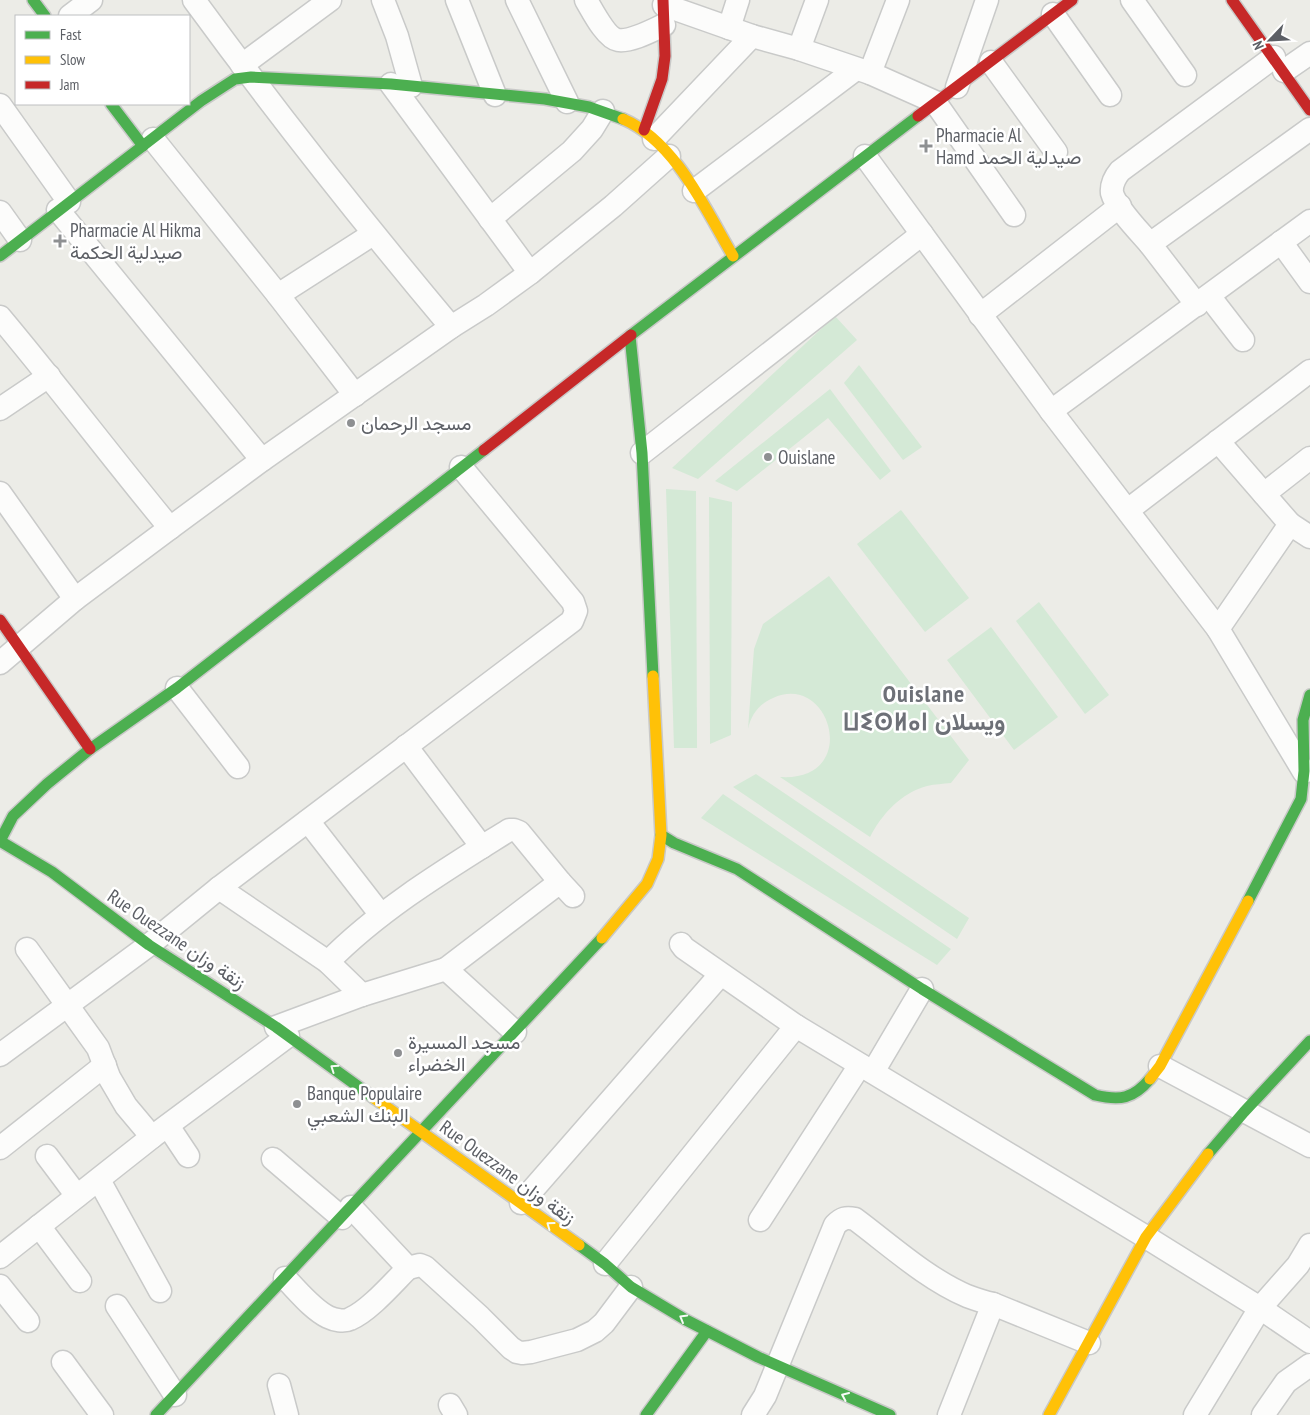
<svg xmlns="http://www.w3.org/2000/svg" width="1310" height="1415" font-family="'PT Sans Narrow',Vazirmatn,'Noto Sans Tifinagh',sans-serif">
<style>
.green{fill:#d4e9d6}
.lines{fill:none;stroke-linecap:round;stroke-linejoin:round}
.street-casing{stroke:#c9cac9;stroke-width:25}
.fast-casing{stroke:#c9c9c8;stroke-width:14}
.slow-casing{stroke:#c9c9c8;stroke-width:14}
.jam-casing{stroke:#c9c9c8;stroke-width:14}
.street{stroke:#fcfcfb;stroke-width:22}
.fast{stroke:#4caf50;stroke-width:11}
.slow{stroke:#ffc107;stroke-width:11}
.jam{stroke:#c62828;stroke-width:11}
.oneway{stroke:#f6fbf6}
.poi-dot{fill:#8e9092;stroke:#fff;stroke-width:2}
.labels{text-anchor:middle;stroke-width:5;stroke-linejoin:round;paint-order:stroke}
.poi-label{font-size:19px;fill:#5c5f65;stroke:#fff;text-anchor:start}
.street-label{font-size:19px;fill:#5c5f65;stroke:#fff}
.district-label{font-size:24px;font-weight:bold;letter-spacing:1px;fill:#6d7077;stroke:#fff}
</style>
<rect width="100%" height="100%" fill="#ecece7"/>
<g class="green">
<polygon points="835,316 857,340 698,479 672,468"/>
<polygon points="859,365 922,447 903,460 844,383"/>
<polygon points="830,389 891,471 880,480 828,418 737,491 715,481"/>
<polygon points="666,489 696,491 697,748 674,748"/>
<polygon points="709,497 732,502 731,735 710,744"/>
<polygon points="901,510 969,598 925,632 857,544"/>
<path d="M829 576 969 760 951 783C943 784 935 784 927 786 901 793 882 814 870 837L780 777C862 782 831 671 773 698 759 704 751 715 748 729L754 649 763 624Z"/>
<polygon points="1039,602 1109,695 1085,714 1016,621"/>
<polygon points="991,627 1058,717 1014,750 947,660"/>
<polygon points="756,774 969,918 957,939 733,787"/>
<polygon points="723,794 951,949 937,965 701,818"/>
</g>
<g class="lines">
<defs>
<g id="street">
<path d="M194 0C276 112 362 221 451 327"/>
<polyline points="383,0 397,36 411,86"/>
<polyline points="457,0 495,95"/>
<polyline points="517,0 567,102"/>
<path d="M586 0C592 10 606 38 618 40 631 42 653 30 664 25"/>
<polyline points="1132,0 1185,75"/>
<polyline points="664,5 752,36 799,49 870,73 935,102 1014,215"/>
<polyline points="1053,14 1110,95"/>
<polyline points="70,16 91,0"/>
<polyline points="729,28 738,0"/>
<polyline points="799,49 817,0"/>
<polyline points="991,62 1056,152"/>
<polyline points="242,65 330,0"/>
<polyline points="1284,71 1310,53"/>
<polyline points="870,73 898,0"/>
<polyline points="391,84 530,273"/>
<polyline points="957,87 987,0"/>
<polyline points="0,105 69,202"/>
<polyline points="153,139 278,295 355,395"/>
<polyline points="654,139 752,36"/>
<polyline points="865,156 1051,411 1218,629 1304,772"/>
<polyline points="694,191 856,69"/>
<polyline points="58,210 262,460"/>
<polyline points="0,212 20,240"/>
<polyline points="490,219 572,151 592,129 603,111"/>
<polyline points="1281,242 1310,282"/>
<path d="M1150 244C1139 231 1116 208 1112 193 1111 184 1115 177 1120 171L1274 57"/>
<polyline points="278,295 373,234"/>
<polyline points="1209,296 1243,340"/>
<polyline points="1197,305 1150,244 1310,129"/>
<polyline points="980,315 1120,206"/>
<path d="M0 317C58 386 112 458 170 528"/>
<polyline points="0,409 49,376"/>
<polyline points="1051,411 1310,221"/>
<polyline points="1218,441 1290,524 1218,629"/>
<polyline points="642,453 922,234"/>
<polyline points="0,493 75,599"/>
<polyline points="1264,494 1310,458"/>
<polyline points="1128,510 1310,371"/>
<polyline points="1290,524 1310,537"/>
<polyline points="0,663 75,599 170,528 262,460 451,327 486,305 530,273 613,206 669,156"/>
<polyline points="177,688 238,767"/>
<polyline points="406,746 482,847"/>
<polyline points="308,821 381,915"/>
<polyline points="219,888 328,962 362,995 276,1027"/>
<polyline points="27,949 98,1048 109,1077 126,1106 152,1137"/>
<path d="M328 962C380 909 447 869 509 830H514L519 832 560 882"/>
<polyline points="362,995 446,969"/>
<polyline points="796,1026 1146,1237 1260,1308 1310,1342"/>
<polyline points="515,1032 446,969 560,882 573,896"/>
<polyline points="0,1055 149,945 219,888 572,621 576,611 573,602 461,467"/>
<polyline points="1160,1066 1310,1146"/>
<polyline points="873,1072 922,989"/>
<polyline points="168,1126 188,1156"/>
<polyline points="0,1148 105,1065"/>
<polyline points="47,1156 77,1196"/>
<polyline points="273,1159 342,1218"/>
<polyline points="99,1180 160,1291"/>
<polyline points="521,1203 720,975"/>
<polyline points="760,1220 860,1065"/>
<polyline points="39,1226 80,1281"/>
<polyline points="0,1257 152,1137 288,1036"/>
<polyline points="605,1264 796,1026 684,948 681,944"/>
<polyline points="408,1268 420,1265 425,1267 480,1317 511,1348 517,1352 522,1353 531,1352 577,1340 595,1331 604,1323 631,1287"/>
<path d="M285 1278C298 1291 312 1309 328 1317 334 1320 344 1322 350 1319 369 1311 393 1283 408 1268L351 1207"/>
<polyline points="0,1286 28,1321"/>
<polyline points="117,1306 175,1395"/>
<polyline points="63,1362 102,1415"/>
<polyline points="279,1385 287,1415"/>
<polyline points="450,1405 456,1415"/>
<path d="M753 1415 765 1396 835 1225C842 1218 846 1217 855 1219 890 1245 927 1279 967 1296 975 1299 984 1302 993 1304"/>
<polyline points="949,1415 993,1304 1089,1343"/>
<polyline points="1195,1415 1260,1308 1298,1265 1310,1245"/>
<polyline points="1263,1415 1286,1382 1310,1365"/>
</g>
<g id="fast">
<polyline points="33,0 45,16"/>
<polyline points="111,104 143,146"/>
<polyline points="0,256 201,101 235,79 251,77 391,84 545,99 589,107 623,119"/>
<polyline points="631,335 918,116"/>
<polyline points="630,336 642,453 653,676"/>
<path d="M661 835 674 843 737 869 922 989 1095 1095C1120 1101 1133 1099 1150 1079"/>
<polyline points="0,841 13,816 47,784 90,749 177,688 484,450"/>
<polyline points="0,841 52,872 149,945 276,1027 374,1098"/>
<polyline points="1248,901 1301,799 1304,771 1303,720 1310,695"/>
<polyline points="1208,1154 1244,1112 1310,1041"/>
<polyline points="579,1245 605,1264 631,1287 686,1320 758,1357 890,1415"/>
<polyline points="156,1415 602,938"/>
<polyline points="646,1415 707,1331"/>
</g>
<g id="slow">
<path d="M623 119C675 141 706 210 733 256"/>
<polyline points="602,938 647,884 658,859 661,835 653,676"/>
<polyline points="1150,1079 1160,1066 1248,901"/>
<polyline points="374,1098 579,1245"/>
<polyline points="1049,1415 1146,1237 1208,1154"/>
</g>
<g id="jam">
<polyline points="1232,0 1310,110"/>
<polyline points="918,116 1072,0"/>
<polyline points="644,130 662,79 665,56 663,0"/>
<polyline points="484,450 631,335"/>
<polyline points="0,620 90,749"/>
</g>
</defs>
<use href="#street" class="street-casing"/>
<use href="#fast" class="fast-casing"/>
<use href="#slow" class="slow-casing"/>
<use href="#jam" class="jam-casing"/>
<use href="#street" class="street"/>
<use href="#fast" class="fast"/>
<use href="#slow" class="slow"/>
<use href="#jam" class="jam"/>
</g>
<defs><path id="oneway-chevron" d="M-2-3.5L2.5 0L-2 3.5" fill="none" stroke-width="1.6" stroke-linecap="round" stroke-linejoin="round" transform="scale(1.25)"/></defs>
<g class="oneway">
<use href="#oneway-chevron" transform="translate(334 1068) rotate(-145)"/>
<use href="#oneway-chevron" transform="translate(550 1225) rotate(-144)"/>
<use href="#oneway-chevron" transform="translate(683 1318) rotate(-150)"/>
<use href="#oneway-chevron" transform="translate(845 1396) rotate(-156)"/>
</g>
<g class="poi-dot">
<path d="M923.5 138.5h5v5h5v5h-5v5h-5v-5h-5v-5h5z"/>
<path d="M57.5 233.5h5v5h5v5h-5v5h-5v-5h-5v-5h5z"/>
<circle cx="351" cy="423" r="5"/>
<circle cx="768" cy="457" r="5"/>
<circle cx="398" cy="1053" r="5"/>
<circle cx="297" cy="1104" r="5"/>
</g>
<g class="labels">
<g class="poi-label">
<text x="936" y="142">Pharmacie Al<tspan x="936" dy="22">Hamd صيدلية الحمد</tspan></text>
<text x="70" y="237">Pharmacie Al Hikma<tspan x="70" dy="22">صيدلية الحكمة</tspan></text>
<text x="361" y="430">مسجد الرحمان</text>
<text x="778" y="464">Ouislane</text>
<text x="408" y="1049">مسجد المسيرة<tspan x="408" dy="22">الخضراء</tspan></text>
<text x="307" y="1100">Banque Populaire<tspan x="307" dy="22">البنك الشعبي</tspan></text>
</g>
<g class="street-label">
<text transform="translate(177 939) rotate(34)" y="7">Rue Ouezzane زنقة وزان</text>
<text transform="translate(508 1172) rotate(36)" y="7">Rue Ouezzane زنقة وزان</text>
</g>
<g class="district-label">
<text x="924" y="702">Ouislane<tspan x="924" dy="28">ⵡⵉⵙⵍⴰⵏ ويسلان</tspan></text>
</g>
</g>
<rect x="15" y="15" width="175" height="90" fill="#ffffff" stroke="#bebfc1"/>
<rect x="25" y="31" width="25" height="8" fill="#4caf50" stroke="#bebfc1"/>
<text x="60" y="40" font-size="15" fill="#5c5f65">Fast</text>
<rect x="25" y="56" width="25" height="8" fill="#ffc107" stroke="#bebfc1"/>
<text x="60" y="65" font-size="15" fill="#5c5f65">Slow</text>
<rect x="25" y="81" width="25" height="8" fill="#c62828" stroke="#bebfc1"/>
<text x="60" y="90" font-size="15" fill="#5c5f65">Jam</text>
<g transform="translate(1270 40) rotate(245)" stroke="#ffffff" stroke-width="4" paint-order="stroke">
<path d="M0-4L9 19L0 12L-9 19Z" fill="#5c5f65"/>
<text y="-8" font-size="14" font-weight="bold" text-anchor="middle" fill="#5c5f65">N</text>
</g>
</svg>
